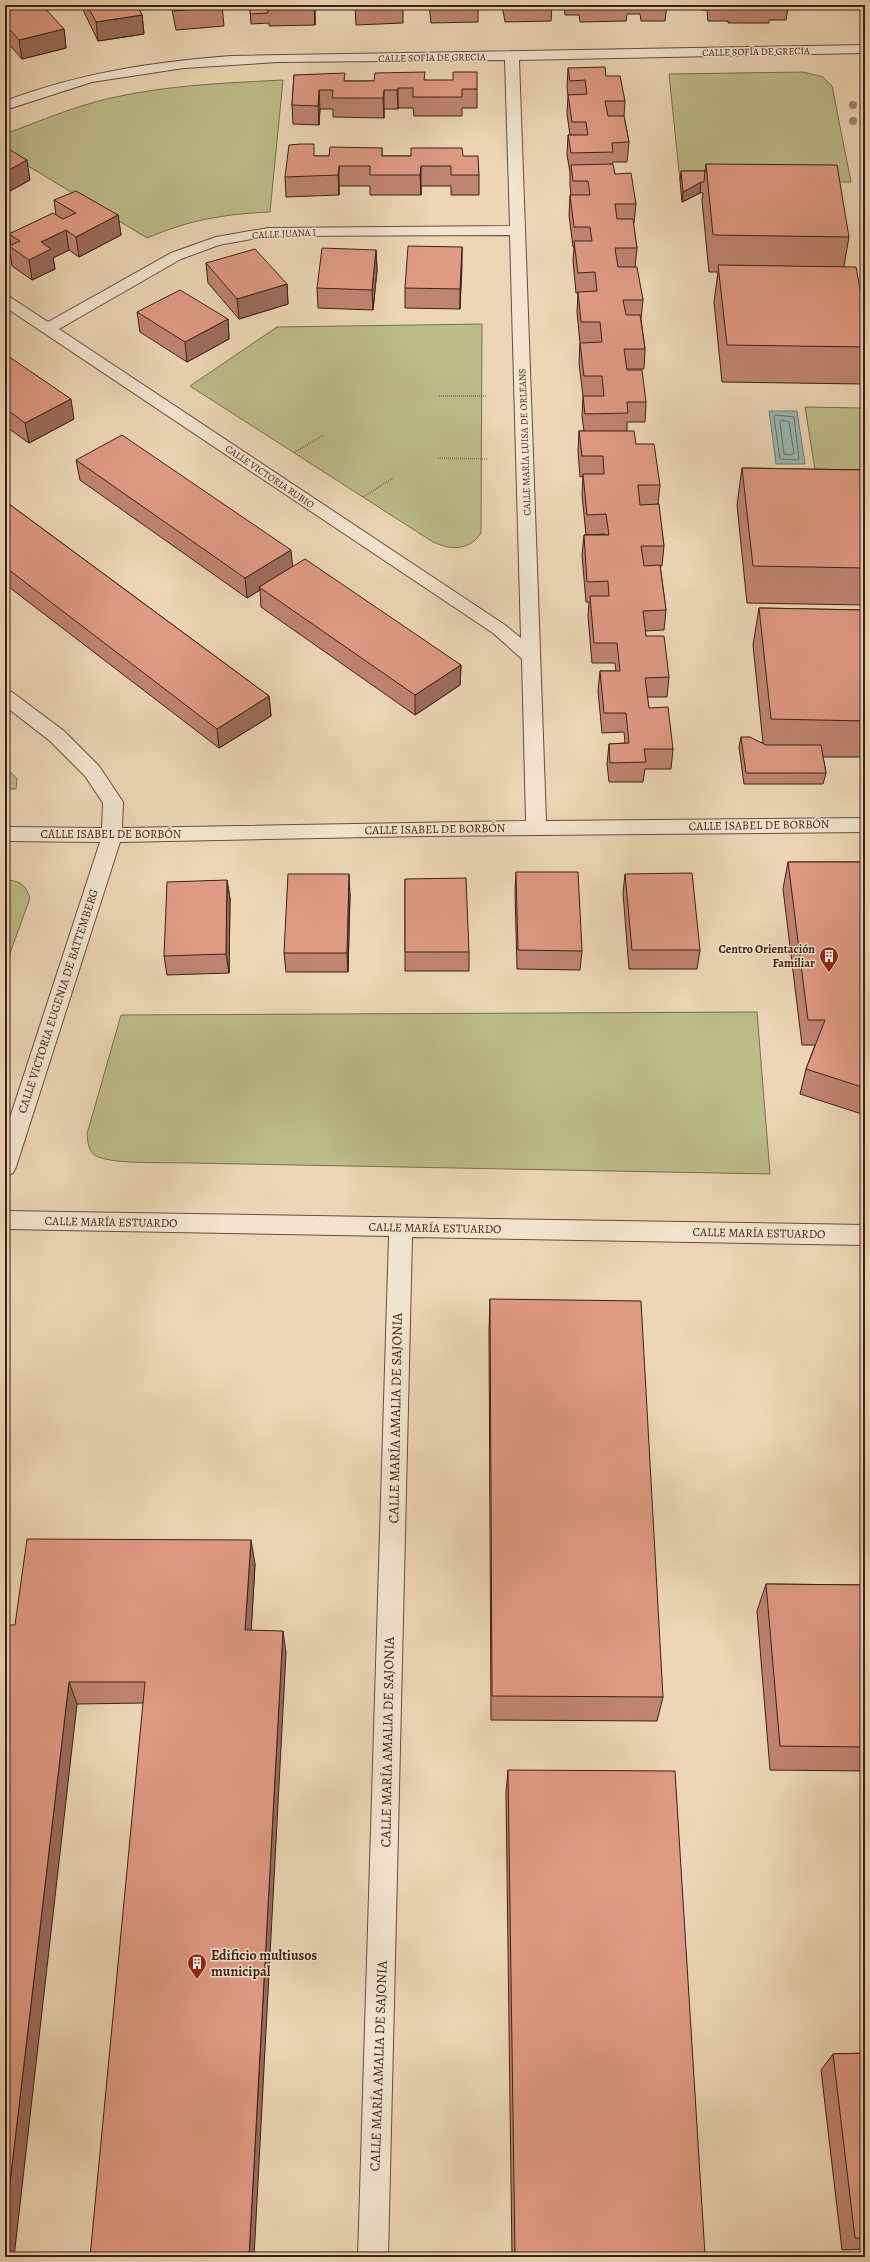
<svg xmlns="http://www.w3.org/2000/svg" width="870" height="2262" font-family="Alegreya,serif">
<style>
.green{fill:#bcbc8a;stroke:#7c6e50}
.water{fill:#9ab8b4;stroke:#747c75}
.lines{fill:none;stroke-linecap:round;stroke-linejoin:round}
.shore{stroke:#6a6c65;stroke-width:1}
.minor-casing{stroke:#674e3e;stroke-width:2}
.path{stroke:#3b2116;stroke-width:1.5;stroke-dasharray:0.5 1.5;stroke-linecap:butt}
.minor{fill:#f3e4cf;fill-rule:evenodd}
.tree{fill:#9c886e}
.wall{fill:#c08472;stroke:#3b2116}
.shaded-wall{fill:#9c6c5c;stroke:#3b2116}
.building{fill:#df9a84;stroke:#3b2116}
.labels{text-anchor:middle;stroke-width:3;stroke-linejoin:round;paint-order:stroke}
.far-street-label{font-size:10px;fill:#3b2116;stroke:#f3e4cf}
.street-label{font-size:12px;fill:#3b2116;stroke:#f3e4cf}
.poi-label{font-size:12px;font-weight:bold;fill:#3b2116;stroke:#f3e4cf;text-anchor:end}
.near-street-label{font-size:14px;fill:#3b2116;stroke:#f3e4cf}
.near-poi-label{font-size:14px;font-weight:bold;fill:#3b2116;stroke:#f3e4cf;text-anchor:start}
</style>
<rect width="100%" height="100%" fill="#ecd6b5"/>
<filter id="stains"><feTurbulence type="fractalNoise" baseFrequency=".005" numOctaves="4"/><feColorMatrix values="0 0 0 0 .2 0 0 0 0 .09 0 0 0 0 .02 0 0 0 .5 -.17"/></filter>
<radialGradient id="worn" r=".72"><stop offset=".6" stop-color="#630" stop-opacity="0"/><stop offset="1" stop-color="#630" stop-opacity=".3"/></radialGradient>
<g class="green">
<polygon points="803,72 823,77 832,86 851,182 680,181 669,74"/>
<path d="M283 80 270 212C224 214 189 220 147 238L5 152V134C40 121 75 106 111 98 168 85 225 83 283 80Z"/>
<path d="M482 324 481 533C469 551 451 550 433 542L190 386 277 327Z"/>
<polygon points="805,407 862,408 865,424 865,476 816,476"/>
<polygon points="5,766 17,779 16,789 5,789"/>
<path d="M5 880C19 880 26 885 30 898L5 967Z"/>
<path d="M757 1012 770 1174 192 1163C170 1162 114 1165 96 1156 88 1151 88 1142 87 1134L121 1015Z"/>
</g>
<polygon class="water" points="769,411 797,411 805,464 776,464"/>
<g class="lines">
<g class="shore">
<polygon points="776,415 794,417 799,460 780,459 774,417"/>
<polygon points="782,420 789,422 794,453 792,455 784,454 780,422"/>
</g>
<defs>
<g id="minor">
<polygon points="858,5 865,5 865,11 860,10"/>
<path d="M865 45V53L519 60 546 821 865 818V832L423 836 120 842 16 1167 13 1173 5 1176V1133L100 842 5 841V827L102 828 103 803 85 776 50 741 5 706V690L12 692 64 731 99 766 123 802 122 828 526 821 522 659 493 633 5 307V295L10 297 48 322 171 253 216 237 268 228 510 226 505 60 278 62 184 68 92 82 5 110V101C80 73 152 62 231 56ZM510 235 521 638 505 625 59 329 181 259 219 245 268 236Z"/>
<polygon points="5,1211 865,1225 865,1245 412,1237 388,2257 358,2257 389,1236 5,1229"/>
</g>
</defs>
<use href="#minor" class="minor-casing"/>
<g class="path">
<polyline points="439,396 487,396"/>
<polyline points="295,452 324,435"/>
<polyline points="438,458 487,459"/>
<polyline points="363,497 393,478"/>
</g>
<use href="#minor" class="minor"/>
</g>
<g class="tree">
<circle cx="853" cy="105" r="4"/>
<circle cx="853" cy="121" r="4"/>
</g>
<g class="wall">
<polygon points="83,5 137,5 142,15 144,34 98,41 84,12"/>
<polygon points="171,5 222,5 224,26 176,30"/>
<polygon points="250,5 315,5 315,25 269,26 269,23 251,24"/>
<polygon points="355,5 403,5 403,23 356,25"/>
<polygon points="429,5 478,5 478,22 431,23"/>
<polygon points="502,5 552,5 551,21 505,22"/>
<polygon points="564,5 667,5 665,21 641,21 640,14 627,14 626,21 580,22 579,15 565,15"/>
<polygon points="700,5 791,5 790,8 788,8 786,20 769,20 769,23 728,23 728,21 708,21 707,10 701,10"/>
<polygon points="5,10 64,29 66,48 22,59 5,40"/>
<polygon points="568,68 606,76 625,101 624,116 629,142 627,162 613,162 612,164 615,174 636,204 634,223 633,223 637,248 635,267 643,300 641,319 645,349 644,369 626,369 627,370 646,402 645,422 627,422 627,431 636,444 660,485 658,504 664,546 662,566 660,566 666,610 664,630 645,631 646,636 669,677 667,697 647,697 649,708 673,749 671,769 645,769 643,782 609,782 607,764 609,744 625,743 624,732 602,733 598,691 600,671 616,671 615,663 592,663 588,616 589,602 586,602 582,555 584,535 605,535 605,534 586,535 582,494 583,476 580,477 578,451 579,431 584,431 582,416 583,396 579,363 580,343 577,312 578,293 576,293 573,261 574,247 573,247 569,215 570,195 571,195 570,185 570,172 567,155 568,135 570,135 567,114 568,96 567,87"/>
<polygon points="294,75 345,81 374,81 425,80 477,89 477,108 462,108 462,116 414,116 413,108 398,108 398,109 384,109 384,118 333,117 333,109 320,109 319,125 293,124 292,105"/>
<polygon points="5,147 30,180 10,191 5,188"/>
<polygon points="382,148 382,156 463,156 479,175 479,195 451,195 451,186 421,186 421,195 370,195 370,186 339,186 339,195 286,197 285,177 315,156 329,156"/>
<polygon points="706,164 849,237 844,266 865,315 865,376 863,384 722,382 714,302 718,272 709,272 702,200 703,193 700,193 682,202 680,181 681,171 705,171"/>
<polygon points="54,200 118,215 121,235 79,257 69,250 53,258 55,269 32,280 12,266 9,246 11,245 9,234 56,215"/>
<polygon points="462,247 460,309 405,308 405,288"/>
<polygon points="376,250 377,270 373,310 318,308 317,288"/>
<polygon points="206,263 287,284 288,304 239,319 208,283"/>
<polygon points="137,312 228,319 229,339 187,362 140,332"/>
<polygon points="5,354 74,419 29,443 5,426"/>
<polygon points="76,460 292,567 461,665 460,685 415,715 261,607 260,590 247,598 80,480"/>
<polygon points="742,468 865,470 865,605 747,603 737,505"/>
<polygon points="5,501 269,696 271,716 219,748 5,584"/>
<polygon points="759,608 865,610 865,757 823,757 826,773 823,784 744,784 739,747 741,737 763,743 753,645"/>
<polygon points="788,862 865,862 865,1115 800,1094 806,1069 815,1045 802,1045 783,889"/>
<polygon points="516,872 582,951 580,970 517,969 515,892"/>
<polygon points="625,874 700,950 697,969 629,969 623,893"/>
<polygon points="405,879 469,952 469,971 405,971"/>
<polygon points="227,880 230,899 229,973 167,975 164,956"/>
<polygon points="350,894 348,972 286,972 284,953"/>
<polygon points="490,1299 663,1697 657,1721 491,1720 489,1330"/>
<polygon points="255,1564 251,1630 286,1653 143,1703 77,1704 15,1625"/>
<polygon points="766,1584 865,1585 865,1771 770,1770 757,1611"/>
<polygon points="508,1770 705,2255 704,2257 512,2257 506,1793"/>
<polygon points="865,2053 865,2249 842,2250 821,2070 833,2054"/>
</g>
<g class="shaded-wall">
<polygon points="314,5 315,5 315,25 314,6"/>
<polygon points="142,15 144,34 98,41 96,22"/>
<polygon points="64,29 66,48 22,59 19,40"/>
<polygon points="398,88 398,109 397,90"/>
<polygon points="319,90 320,109 319,125 318,106"/>
<polygon points="384,90 384,118 383,98"/>
<polygon points="27,160 30,180 10,191 7,171"/>
<polygon points="339,166 339,195 338,175"/>
<polygon points="421,166 421,195 420,175"/>
<polygon points="701,182 700,193 682,202 683,192"/>
<polygon points="118,215 121,235 79,257 76,237"/>
<polygon points="66,230 69,250 53,258 55,269 32,280 29,260 41,242"/>
<polygon points="462,247 462,267 460,309 460,289"/>
<polygon points="376,250 377,270 373,310 372,290"/>
<polygon points="287,284 288,304 239,319 237,299"/>
<polygon points="228,319 229,339 187,362 185,342"/>
<polygon points="71,399 74,419 29,443 25,423"/>
<polygon points="291,550 293,571 259,587 260,590 247,598 245,578"/>
<polygon points="461,665 460,685 415,715 415,695"/>
<polygon points="269,696 271,716 219,748 217,729"/>
<polygon points="349,874 350,894 348,972 347,953"/>
<polygon points="227,880 230,899 229,973 226,954"/>
<polygon points="251,1540 255,1564 250,1653 245,1630"/>
<polygon points="283,1631 286,1653 254,2257 249,2257"/>
<polygon points="69,1682 77,1704 14,2257 5,2257 5,2225"/>
</g>
<g class="building">
<polygon points="24,5 42,5 64,29 19,40 5,24 5,10"/>
<polygon points="87,5 137,5 142,15 96,22"/>
<polygon points="173,5 222,5 222,7 174,11"/>
<polygon points="250,5 268,5 268,13 250,14"/>
<polygon points="268,5 314,5 314,6 268,7"/>
<polygon points="605,67 606,76 620,76 625,101 605,101 608,116 624,116 629,142 612,143 613,152 571,153 568,135 588,135 586,122 572,122 568,95 587,94 585,80 570,81 568,68"/>
<polygon points="425,72 424,80 453,80 453,72 477,72 477,89 462,89 462,97 413,97 413,88 398,88 397,90 384,90 383,98 332,98 333,90 319,90 318,106 292,105 294,75 345,73 344,81 374,81 375,73"/>
<polygon points="301,144 314,144 314,156 329,156 330,147 382,148 382,156 411,156 411,148 462,148 463,156 478,156 479,175 451,175 451,166 421,166 420,175 370,175 370,166 339,166 338,175 285,177 289,145"/>
<polygon points="5,147 27,160 7,171 5,170"/>
<polygon points="613,164 615,174 631,173 636,204 615,204 617,219 633,219 637,248 615,248 618,267 637,267 643,300 623,300 626,315 640,315 645,349 624,349 627,370 642,370 646,402 627,402 628,413 585,414 583,396 604,396 602,376 584,376 580,343 602,342 600,322 581,322 578,292 597,291 595,272 578,273 574,241 592,241 590,227 574,227 570,195 590,195 588,181 573,181 571,165"/>
<polygon points="706,164 837,165 849,237 713,235"/>
<polygon points="681,171 705,171 704,182 701,182 683,192"/>
<polygon points="76,191 118,215 76,237 66,230 41,242 51,249 29,260 9,246 20,241 9,234 53,213 63,219 76,213 54,200"/>
<polygon points="408,246 462,247 460,289 405,288"/>
<polygon points="322,248 376,250 372,290 317,288"/>
<polygon points="255,249 287,284 237,299 206,263"/>
<polygon points="718,265 856,267 865,315 865,347 727,345"/>
<polygon points="180,290 228,319 185,342 137,312"/>
<polygon points="5,354 71,399 25,423 5,408"/>
<polygon points="579,431 634,431 636,444 654,444 660,485 638,485 640,505 659,504 664,546 641,546 644,566 660,565 666,610 643,611 646,636 664,636 669,677 645,678 649,708 668,707 673,749 644,749 646,762 610,763 609,744 629,743 626,713 604,713 600,671 620,671 617,643 594,643 590,596 609,596 608,581 587,582 584,535 609,535 606,514 587,515 583,474 604,474 603,456 582,456"/>
<polygon points="122,435 291,550 245,578 76,460"/>
<polygon points="742,468 865,470 865,568 753,566"/>
<polygon points="5,501 269,696 217,729 5,567"/>
<polygon points="305,559 461,665 415,695 259,587"/>
<polygon points="759,608 865,610 865,721 771,719"/>
<polygon points="741,737 750,737 766,745 821,745 826,773 746,773"/>
<polygon points="788,862 865,862 865,1088 806,1069 825,1020 808,1020"/>
<polygon points="516,872 578,872 582,951 518,950"/>
<polygon points="692,873 700,950 632,950 625,874"/>
<polygon points="288,874 349,874 347,953 284,953"/>
<polygon points="466,878 469,952 405,952 405,879"/>
<polygon points="227,880 226,954 164,956 167,882"/>
<polygon points="490,1299 641,1301 663,1697 492,1696"/>
<polygon points="27,1539 251,1540 245,1630 283,1631 249,2257 90,2257 145,1682 69,1682 5,2225 5,1625 15,1625"/>
<polygon points="766,1584 865,1585 865,1747 780,1746"/>
<polygon points="508,1770 675,1771 705,2255 515,2254"/>
<polygon points="865,2053 865,2238 855,2238 833,2054"/>
</g>
<defs>
<symbol id="building-pin" viewBox="-11 -11 22 30"><path d="M0 17L-7.5 6A9.5 9.5 0 1 1 7.5 6Z" fill="#8f2418" stroke="#f3e4cf"/><path d="M-4-6H4V6H1V3H-1V6H-4ZM-2.5-4.3h1.7v1.8h-1.7ZM.8-4.3h1.7v1.8H.8ZM-2.5-1h1.7V.8h-1.7ZM.8-1h1.7V.8H.8Z" fill="#fff"/></symbol>
</defs>
<g fill-rule="evenodd">
<use href="#building-pin" x="818" y="945" width="22" height="30"/>
<use href="#building-pin" x="186" y="1952" width="22" height="30"/>
</g>
<g class="labels">
<g class="far-street-label">
<text transform="translate(756 51) rotate(-1)" y="4">CALLE SOFÍA DE GRECIA</text>
<text transform="translate(432 57) rotate(-1)" y="4">CALLE SOFÍA DE GRECIA</text>
<text transform="translate(284 233) rotate(-3)" y="4">CALLE JUANA I</text>
<text transform="translate(524 442) rotate(-92)" y="4">CALLE MARÍA LUISA DE ORLEANS</text>
<text transform="translate(270 476) rotate(34)" y="4">CALLE VICTORIA RUBIO</text>
</g>
<g class="street-label">
<text transform="translate(759 825) rotate(-1)" y="4">CALLE ISABEL DE BORBÓN</text>
<text transform="translate(435 829) rotate(-1)" y="4">CALLE ISABEL DE BORBÓN</text>
<text x="111" y="838">CALLE ISABEL DE BORBÓN</text>
<text transform="translate(58 1001) rotate(-72)" y="4">CALLE VICTORIA EUGENIA DE BATTEMBERG</text>
<text transform="translate(111 1222) rotate(1)" y="4">CALLE MARÍA ESTUARDO</text>
<text transform="translate(435 1228) rotate(1)" y="4">CALLE MARÍA ESTUARDO</text>
<text transform="translate(759 1233) rotate(1)" y="4">CALLE MARÍA ESTUARDO</text>
</g>
<g class="poi-label">
<text x="815" y="953">Centro Orientación<tspan x="815" dy="14">Familiar</tspan></text>
</g>
<g class="near-street-label">
<text transform="translate(395 1418) rotate(-89)" y="5">CALLE MARÍA AMALIA DE SAJONIA</text>
<text transform="translate(387 1742) rotate(-89)" y="5">CALLE MARÍA AMALIA DE SAJONIA</text>
<text transform="translate(378 2066) rotate(-88)" y="5">CALLE MARÍA AMALIA DE SAJONIA</text>
</g>
<g class="near-poi-label">
<text x="211" y="1960">Edificio multiusos<tspan x="211" dy="16">municipal</tspan></text>
</g>
</g>
<rect width="870" height="2262" fill="none" stroke="#ecd6b5" stroke-width="20"/>
<rect x="6" y="6" width="858" height="2250" fill="none" stroke="#3b2116" stroke-width="2"/>
<rect x="10" y="10" width="850" height="2242" fill="none" stroke="#3b2116"/>
<rect width="100%" height="100%" filter="url(#stains)"/>
<rect width="100%" height="100%" fill="url(#worn)"/>
</svg>
